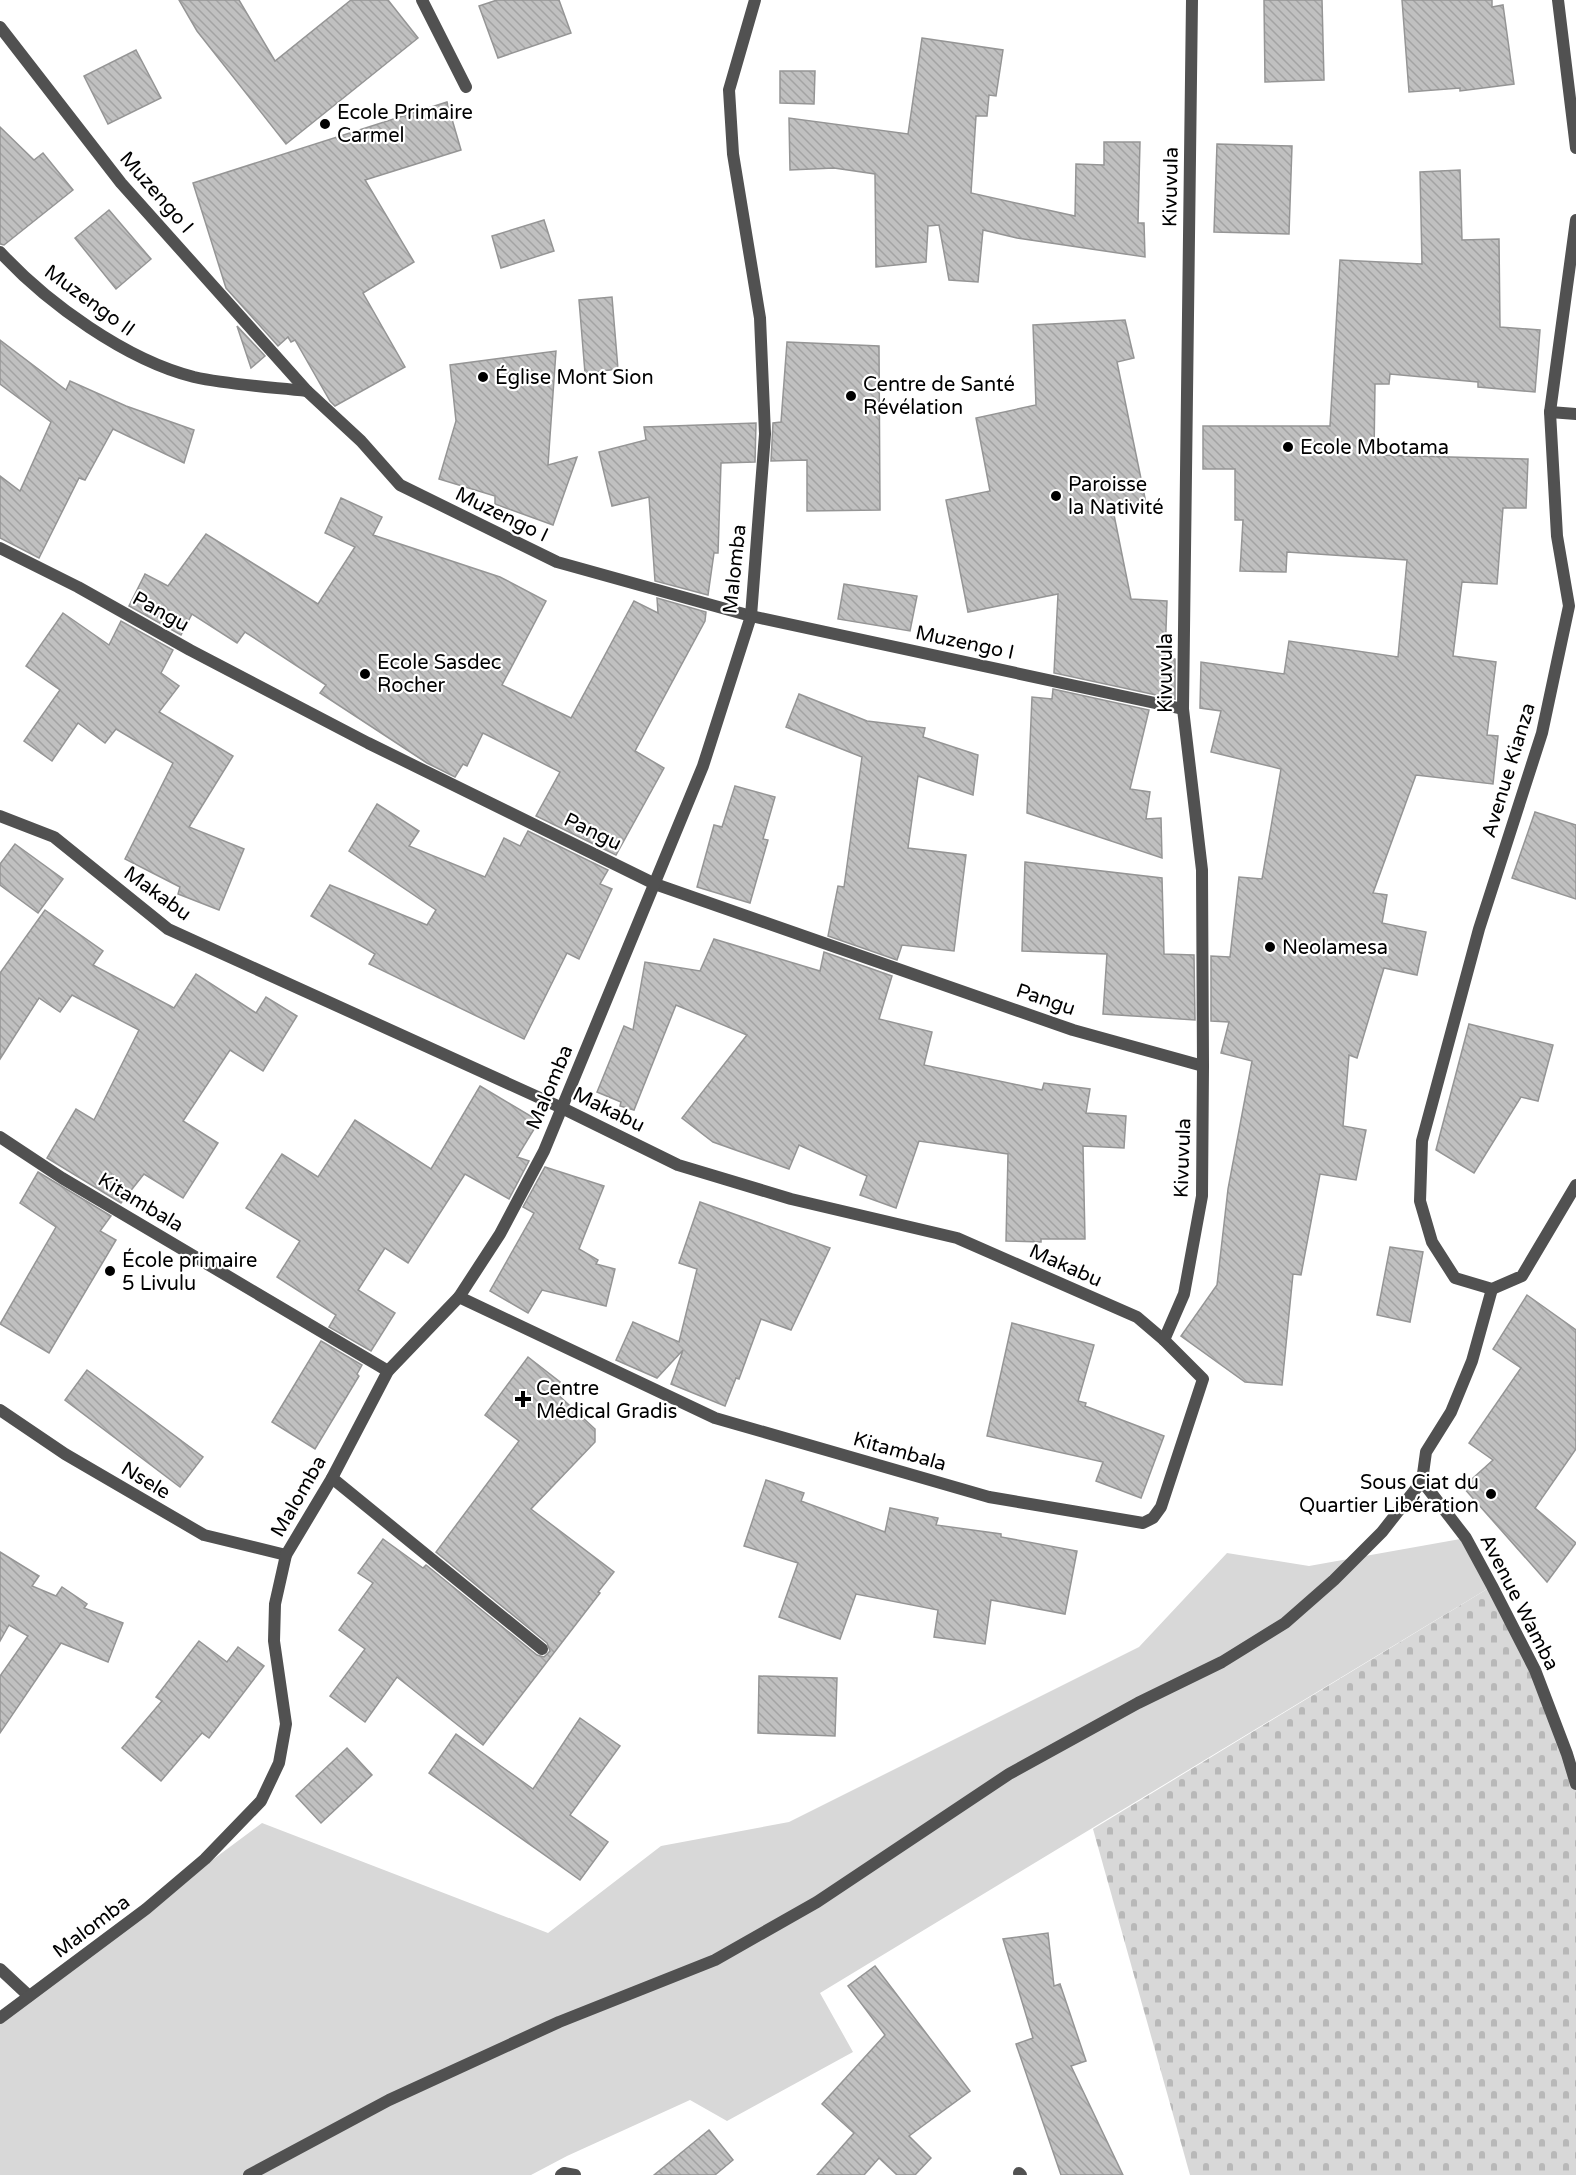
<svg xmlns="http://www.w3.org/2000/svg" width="1576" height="2175" font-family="'Varela Round',sans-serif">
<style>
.green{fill:#d8d8d8}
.cemetery{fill:url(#cemetery-stones)}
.building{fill:url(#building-back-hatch);stroke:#959595;stroke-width:1.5}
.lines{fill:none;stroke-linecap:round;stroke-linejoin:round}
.lane{stroke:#515151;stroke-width:12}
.street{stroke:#515151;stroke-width:12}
.poi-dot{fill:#000;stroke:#fff;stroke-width:2}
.labels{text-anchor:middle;stroke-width:4.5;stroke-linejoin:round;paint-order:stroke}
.poi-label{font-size:20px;fill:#000;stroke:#fff;text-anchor:start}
.street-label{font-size:20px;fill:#000;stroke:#fff}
</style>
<defs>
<pattern id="cemetery-stones" width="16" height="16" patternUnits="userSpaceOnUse" patternTransform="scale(1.5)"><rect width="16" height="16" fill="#d8d8d8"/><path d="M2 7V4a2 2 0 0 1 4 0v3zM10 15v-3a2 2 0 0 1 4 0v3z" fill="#b8b8b8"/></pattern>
<pattern id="building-back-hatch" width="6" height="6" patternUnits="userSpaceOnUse" patternTransform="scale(1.5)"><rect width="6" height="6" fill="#c0c0c0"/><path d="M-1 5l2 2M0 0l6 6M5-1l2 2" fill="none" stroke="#a3a3a3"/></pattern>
</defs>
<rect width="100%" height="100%" fill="#fff"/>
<polygon class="green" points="1466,1538 1492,1586 820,1993 853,2052 727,2121 690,2100 567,2156 531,2175 0,2175 0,2018 262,1823 548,1933 661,1846 789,1822 1139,1647 1227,1553 1309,1566"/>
<polygon class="cemetery" points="1492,1586 1535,1670 1576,1784 1576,2175 1190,2175 1093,1829"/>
<g class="building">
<polygon points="179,0 239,0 275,61 351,0 388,0 418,38 286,144 197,31"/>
<polygon points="497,0 559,0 571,33 498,58 479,6"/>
<polygon points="1264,0 1322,0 1324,80 1265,82"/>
<polygon points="1402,0 1492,0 1492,7 1503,5 1514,84 1460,91 1460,88 1409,92"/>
<polygon points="922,38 1003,50 996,96 989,95 987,116 976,116 971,193 1075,216 1076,164 1104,165 1104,142 1140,142 1138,223 1144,223 1145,257 1017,238 983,230 978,282 949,280 939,225 928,226 926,262 876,267 875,174 834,168 790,170 789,118 908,134"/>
<polygon points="136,50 161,98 108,124 84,76"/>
<polygon points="780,71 815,71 814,104 780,103"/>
<polygon points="447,102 461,150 365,180 414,262 363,293 405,367 335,406 330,401 295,340 291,342 288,337 278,346 226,288 193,183"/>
<polygon points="0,127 34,160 43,153 73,190 4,245 0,244"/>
<polygon points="1217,144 1292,146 1289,234 1214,232"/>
<polygon points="1460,170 1462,240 1499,239 1500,327 1540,330 1535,392 1478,387 1478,382 1390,374 1389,384 1375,384 1374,455 1528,459 1526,508 1503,508 1497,584 1462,582 1453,656 1496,662 1487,735 1498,736 1493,784 1416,775 1373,893 1387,895 1382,923 1426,932 1417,975 1384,968 1357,1058 1349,1055 1343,1126 1366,1130 1356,1180 1320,1174 1301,1275 1293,1274 1282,1385 1245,1382 1181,1336 1217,1285 1228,1189 1252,1061 1221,1053 1229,1022 1211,1021 1211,956 1230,957 1239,877 1262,879 1281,769 1211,752 1221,711 1200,708 1201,662 1284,674 1289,641 1398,657 1407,560 1287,552 1286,572 1240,571 1243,520 1235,520 1235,469 1203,469 1203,426 1330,426 1340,260 1422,264 1420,172"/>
<polygon points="109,210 151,259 116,289 75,238"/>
<polygon points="544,220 554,251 501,268 492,236"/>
<polygon points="612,297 618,369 585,373 579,300"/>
<polygon points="1125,320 1134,358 1117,362 1146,503 1113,510 1131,599 1167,601 1165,657 1175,659 1175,699 1054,673 1058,594 968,612 946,500 990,491 976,418 1036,405 1033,325"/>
<polygon points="237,326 265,356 251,368"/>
<polygon points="0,340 66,390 70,381 126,406 194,430 184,463 113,429 85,480 79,478 39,558 0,538 0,476 20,491 51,422 0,384"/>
<polygon points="787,342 879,346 880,510 807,511 807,460 771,461 773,423 781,422"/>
<polygon points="556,351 548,465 577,457 553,525 495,504 495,496 439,479 456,421 450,365"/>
<polygon points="756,423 755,462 721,463 718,553 714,553 708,595 655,581 649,497 612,506 599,452 646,440 644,427"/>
<polygon points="341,498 382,517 373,535 500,577 546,601 502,685 571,718 634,601 658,613 657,598 706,612 705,621 635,751 664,768 616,855 536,816 560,772 483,733 467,766 463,764 455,777 427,763 320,693 326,685 245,632 237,643 192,614 181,635 129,606 145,574 168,586 206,534 318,604 355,547 325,533"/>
<polygon points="844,584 917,596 910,631 838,619"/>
<polygon points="63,613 109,645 121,621 173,650 161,673 179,686 159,712 233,756 189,827 244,849 219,910 178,894 180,887 125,859 173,763 116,729 105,743 78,723 52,761 24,741 60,690 26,666"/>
<polygon points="1053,689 1149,710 1130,789 1150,792 1146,819 1161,818 1162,858 1027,813 1032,697 1052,699"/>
<polygon points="799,694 867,721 925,728 923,737 978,755 973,795 918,776 908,848 966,855 954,951 902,945 897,960 828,936 838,886 844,887 862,757 786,727"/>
<polygon points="735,786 775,797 763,839 768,840 750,903 697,887 714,825 722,827"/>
<polygon points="377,804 419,831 409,846 485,877 504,838 520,846 528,831 608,870 600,884 612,889 579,959 567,953 524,1039 369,964 375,954 311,916 330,885 427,925 436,910 349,851"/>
<polygon points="1535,812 1576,825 1576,899 1512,878"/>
<polygon points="15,844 63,879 38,913 0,885 0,864"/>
<polygon points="1025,862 1162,878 1164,954 1194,955 1195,1020 1103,1014 1107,954 1022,951"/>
<polygon points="45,910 103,951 93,965 174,1008 196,974 256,1013 266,997 297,1016 263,1071 230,1050 183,1121 218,1143 183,1198 144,1174 121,1203 47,1158 76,1109 94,1120 139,1030 72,995 60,1012 39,998 0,1059 0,973"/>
<polygon points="714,939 820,971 824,952 892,976 879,1019 932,1032 924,1065 1042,1090 1044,1083 1090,1089 1086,1113 1126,1116 1124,1148 1083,1146 1085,1239 1041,1239 1041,1242 1006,1241 1008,1154 919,1141 896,1208 860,1195 867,1176 799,1145 789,1169 713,1142 682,1118 747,1035 676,1005 634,1110 620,1106 621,1102 597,1092 624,1026 633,1030 645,962 700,971"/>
<polygon points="1469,1024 1553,1045 1538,1101 1521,1097 1474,1173 1436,1150"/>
<polygon points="480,1086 539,1121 517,1157 529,1161 509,1199 465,1174 408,1263 385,1248 358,1290 395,1313 371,1351 329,1327 336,1315 277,1277 300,1241 246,1208 282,1154 318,1177 355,1120 431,1169"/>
<polygon points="545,1167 604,1186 579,1249 598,1260 596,1264 615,1269 606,1306 542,1290 528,1313 490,1291 534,1213 523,1207"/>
<polygon points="38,1172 111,1216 100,1231 116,1240 49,1353 0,1324 56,1227 20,1203"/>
<polygon points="700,1202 830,1248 791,1330 761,1319 739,1379 736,1378 725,1406 671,1384 683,1350 657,1378 616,1360 633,1322 679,1342 697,1269 679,1263"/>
<polygon points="1390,1247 1423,1252 1410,1322 1377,1315"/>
<polygon points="1527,1295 1576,1330 1576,1449 1535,1508 1576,1543 1547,1582 1463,1487 1493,1460 1469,1443 1521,1368 1493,1349"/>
<polygon points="1012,1323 1094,1345 1078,1401 1086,1403 1085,1406 1164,1436 1141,1498 1096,1481 1103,1462 987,1436"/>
<polygon points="321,1341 362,1365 357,1374 359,1376 315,1449 272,1422"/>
<polygon points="528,1357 560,1382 554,1391 595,1429 595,1442 531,1509 614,1572 598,1592 600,1593 483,1745 397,1677 365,1722 330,1696 365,1649 339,1630 373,1583 358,1573 383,1539 423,1568 426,1565 537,1655 544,1657 550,1651 547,1643 436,1552 519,1441 485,1415"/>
<polygon points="87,1370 203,1457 180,1487 65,1400"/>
<polygon points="766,1480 804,1493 801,1501 885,1532 890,1508 938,1518 936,1525 1001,1534 1001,1537 1077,1551 1065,1614 991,1600 985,1644 934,1637 938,1610 856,1594 840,1639 779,1617 798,1563 744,1546"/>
<polygon points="0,1552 39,1576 32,1586 56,1596 62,1587 87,1604 84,1608 123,1623 108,1662 61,1643 0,1733 0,1676 28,1636 9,1625 0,1641"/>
<polygon points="199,1641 227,1662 238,1647 264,1666 209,1738 202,1733 161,1781 122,1748 162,1701 156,1697"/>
<polygon points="759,1676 837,1678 835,1736 758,1733"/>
<polygon points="580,1718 620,1746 570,1815 608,1842 580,1880 429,1773 456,1734 533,1789"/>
<polygon points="347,1748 372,1775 321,1823 296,1796"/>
<polygon points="1048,1933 1054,1986 1060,1984 1086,2061 1071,2066 1123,2175 1061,2175 1016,2044 1033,2038 1003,1939"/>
<polygon points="875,1966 970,2091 909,2136 931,2158 915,2175 897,2175 879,2158 864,2175 817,2175 854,2133 822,2104 885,2035 848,1986"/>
<polygon points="709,2130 733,2160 715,2175 654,2175"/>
</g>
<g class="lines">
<g class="lane">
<polyline points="332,1478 542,1649"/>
<polyline points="249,2175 389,2100 559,2022 715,1960 817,1902 1009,1774 1138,1703 1222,1662 1285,1623 1334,1580 1382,1532 1422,1481"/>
<polyline points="561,2175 564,2173 575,2175"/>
</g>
<g class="street">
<polyline points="422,0 466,87"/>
<polyline points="1558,0 1576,148"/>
<polyline points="0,27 121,183 307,391 361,441 400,485 557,562 751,616 1183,709"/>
<polyline points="1576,220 1550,412 1557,536 1569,606 1542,733 1479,929 1422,1141 1420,1201 1432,1242 1455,1278 1492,1289 1522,1276 1576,1185"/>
<path d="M0 252C47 303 126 360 194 377 230 385 270 387 307 391"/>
<polyline points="1550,412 1576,414"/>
<polyline points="0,548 78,587 190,650 368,743 655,884 1073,1030 1203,1066"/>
<polyline points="0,816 54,837 168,929 562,1108 678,1165 791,1199 957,1238 1137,1317 1164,1340 1203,1379 1161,1507 1153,1518 1143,1523 989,1497 715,1418 459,1297"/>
<polyline points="0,1137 62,1178 388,1371"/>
<polyline points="1492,1289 1472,1361 1451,1412 1426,1452 1422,1481 1466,1538 1492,1586 1535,1670 1567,1754 1576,1784"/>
<polyline points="1164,1340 1184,1294 1202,1196 1203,1066 1202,870 1183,709 1192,0"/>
<polyline points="0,1410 65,1454 204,1535 286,1555"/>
<polyline points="0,1969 29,1996"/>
<polyline points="0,2018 146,1909 205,1859 261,1801 279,1763 286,1724 274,1641 275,1604 286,1555 332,1478 388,1371 459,1297 500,1234 544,1151 703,766 751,616 765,434 760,318 733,154 729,90 755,0"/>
<polyline points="1019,2173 1021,2175"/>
</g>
</g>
<g class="poi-dot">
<circle cx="325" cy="124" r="6"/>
<circle cx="483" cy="377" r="6"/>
<circle cx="851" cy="396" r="6"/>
<circle cx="1288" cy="447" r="6"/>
<circle cx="1056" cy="496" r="6"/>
<circle cx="365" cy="674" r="6"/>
<circle cx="1270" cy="947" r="6"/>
<circle cx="110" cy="1271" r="6"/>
<path d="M520 1390h6v6h6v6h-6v6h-6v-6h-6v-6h6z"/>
<circle cx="1491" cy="1494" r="6"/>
</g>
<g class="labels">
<g class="poi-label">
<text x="337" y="119">Ecole Primaire<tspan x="337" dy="23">Carmel</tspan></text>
<text x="495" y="384">Église Mont Sion</text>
<text x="863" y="391">Centre de Santé<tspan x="863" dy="23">Révélation</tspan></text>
<text x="1300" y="454">Ecole Mbotama</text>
<text x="1068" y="491">Paroisse<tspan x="1068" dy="23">la Nativité</tspan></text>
<text x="377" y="669">Ecole Sasdec<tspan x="377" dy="23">Rocher</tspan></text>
<text x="1282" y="954">Neolamesa</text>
<text x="122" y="1267">École primaire<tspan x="122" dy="23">5 Livulu</tspan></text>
<text x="536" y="1395">Centre<tspan x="536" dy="23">Médical Gradis</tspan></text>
<text x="1479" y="1489" text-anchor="end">Sous Ciat du<tspan x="1479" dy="23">Quartier Libération</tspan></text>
</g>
<g class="street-label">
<text transform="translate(1170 187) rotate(-89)" y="7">Kivuvula</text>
<text transform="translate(157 192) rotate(49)" y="7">Muzengo I</text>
<text transform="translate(90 300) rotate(36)" y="7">Muzengo II</text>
<text transform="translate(502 514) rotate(26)" y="7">Muzengo I</text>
<text transform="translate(734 569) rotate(-84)" y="7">Malomba</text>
<text transform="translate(161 611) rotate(29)" y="7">Pangu</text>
<text transform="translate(965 642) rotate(12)" y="7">Muzengo I</text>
<text transform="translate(1165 673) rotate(-90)" y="7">Kivuvula</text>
<text transform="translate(1508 770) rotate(-73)" y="7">Avenue Kianza</text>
<text transform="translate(593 831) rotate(26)" y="7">Pangu</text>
<text transform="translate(158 893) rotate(36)" y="7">Makabu</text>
<text transform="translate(1046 999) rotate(19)" y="7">Pangu</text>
<text transform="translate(549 1087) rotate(-67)" y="7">Malomba</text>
<text transform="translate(609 1109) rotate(26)" y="7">Makabu</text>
<text transform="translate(1182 1158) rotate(-88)" y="7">Kivuvula</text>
<text transform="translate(141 1202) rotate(31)" y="7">Kitambala</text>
<text transform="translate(1066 1265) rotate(24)" y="7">Makabu</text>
<text transform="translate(900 1451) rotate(16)" y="7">Kitambala</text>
<text transform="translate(146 1480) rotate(31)" y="7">Nsele</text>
<text transform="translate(298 1496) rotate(-60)" y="7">Malomba</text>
<text transform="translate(1520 1602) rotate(63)" y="7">Avenue Wamba</text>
<text transform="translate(91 1926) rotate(-37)" y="7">Malomba</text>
</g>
</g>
</svg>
